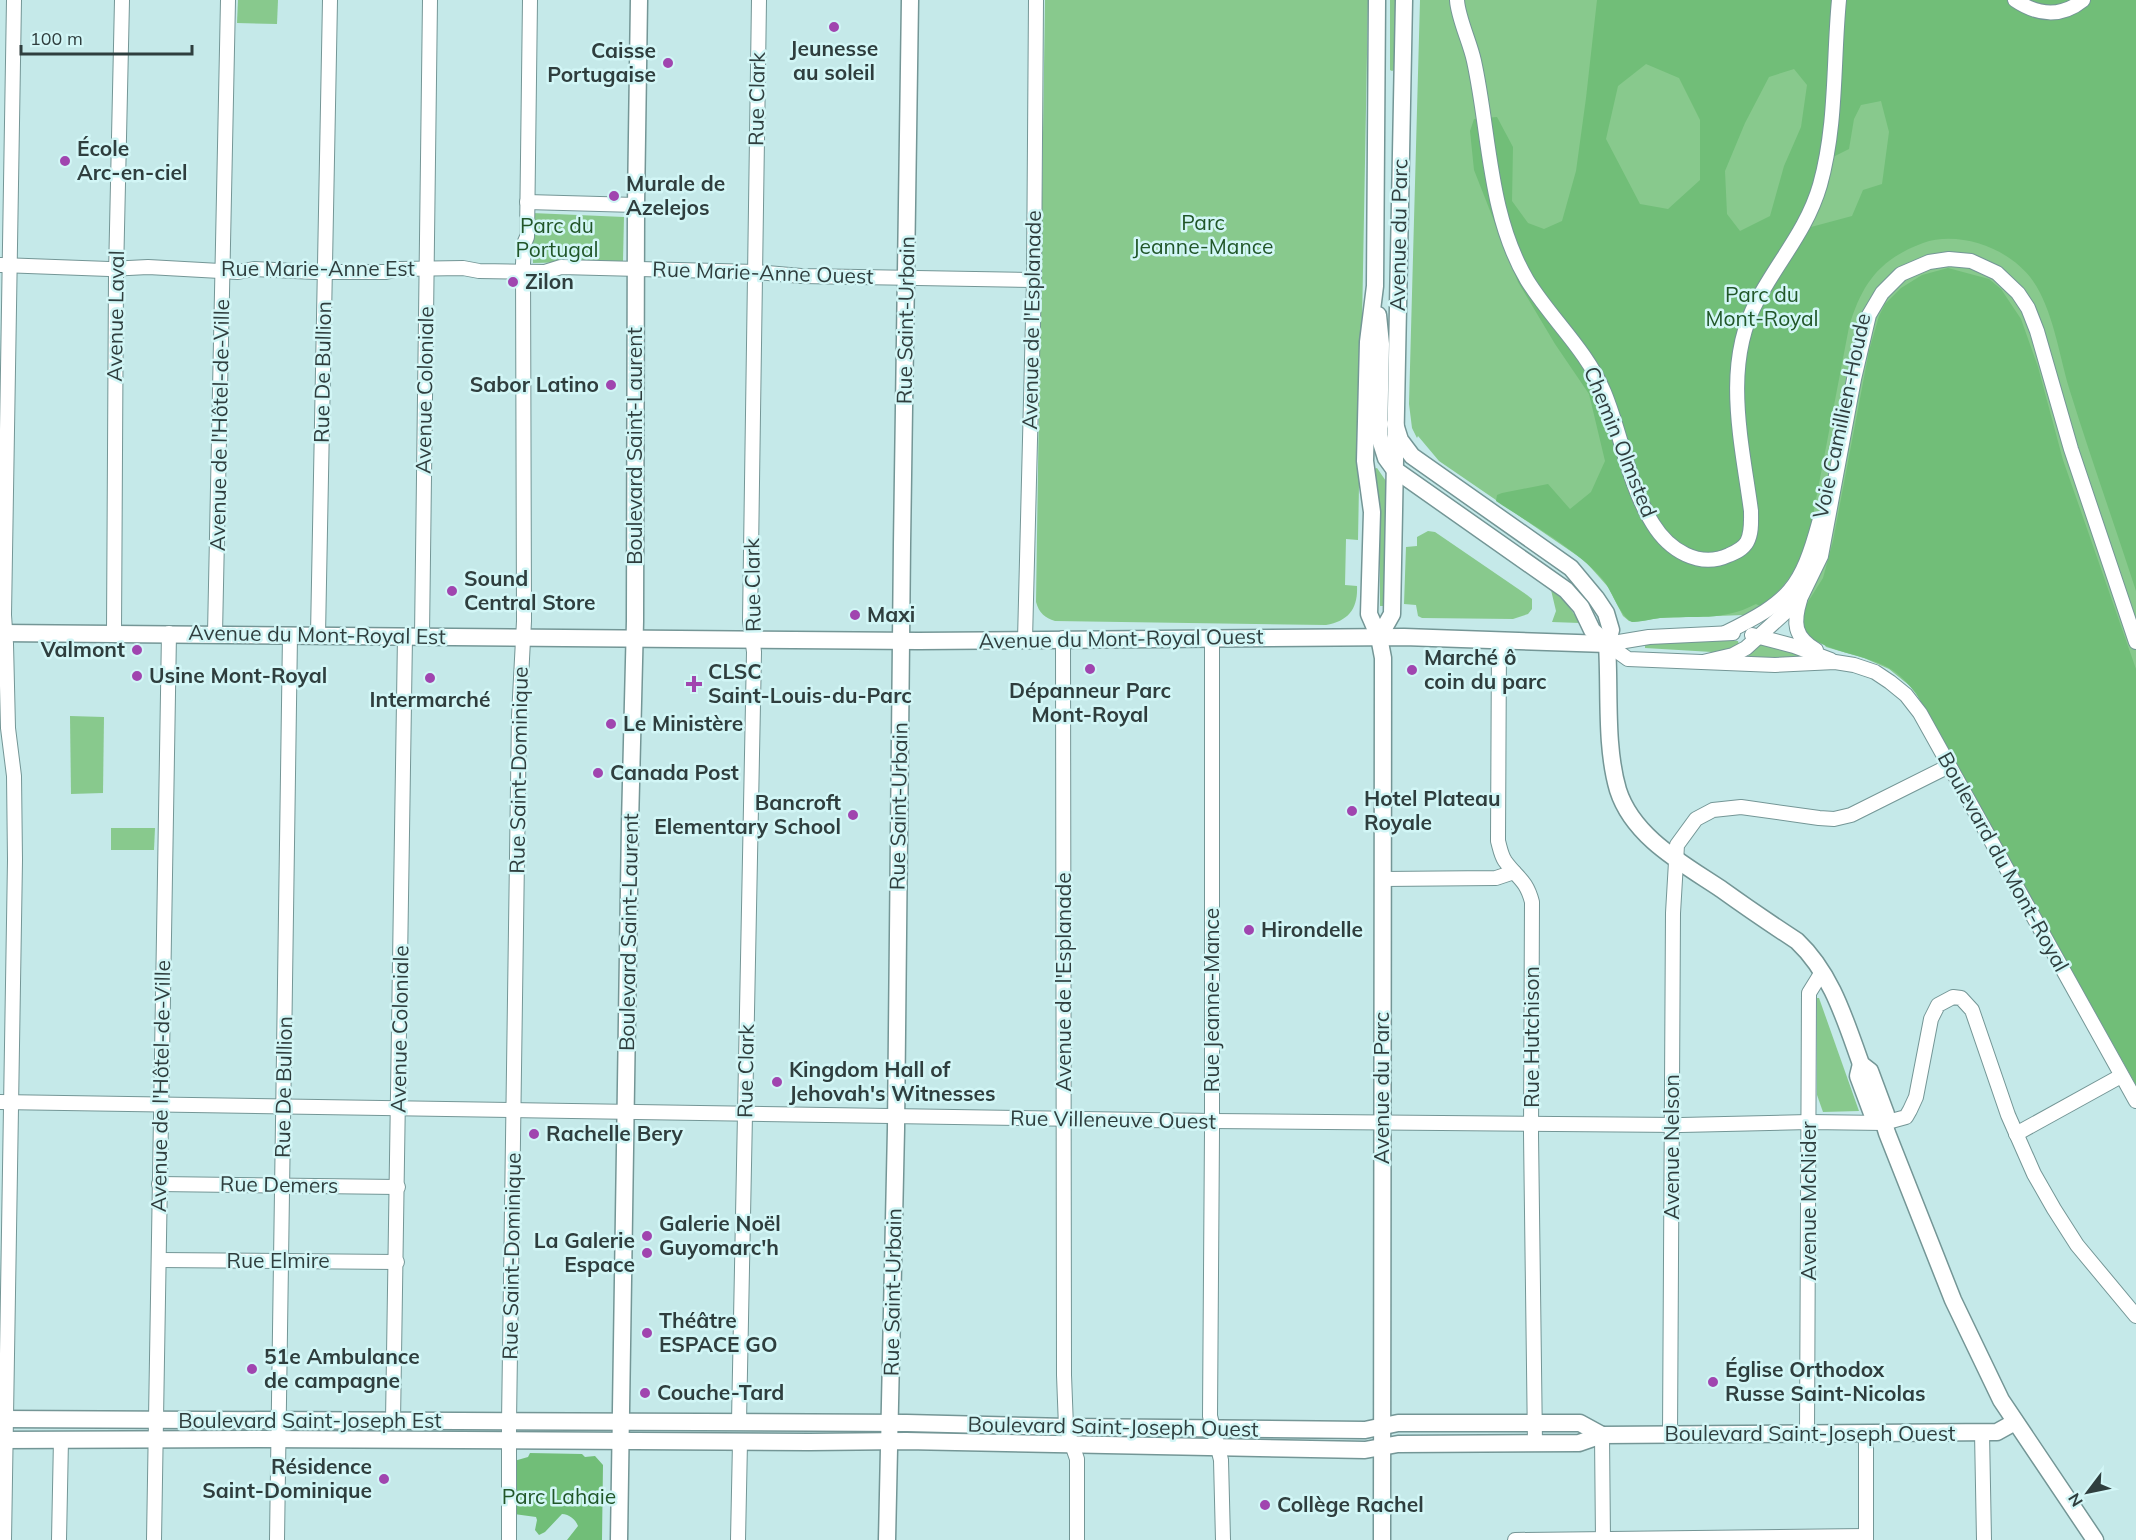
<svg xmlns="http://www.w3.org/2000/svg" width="2136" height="1540" font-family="Mulish,sans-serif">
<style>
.green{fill:#88c98d}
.forest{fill:#71be78;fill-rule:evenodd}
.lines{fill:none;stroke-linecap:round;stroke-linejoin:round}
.minor-casing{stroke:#749696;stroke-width:16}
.major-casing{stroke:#749696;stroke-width:19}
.minor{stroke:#fff;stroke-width:14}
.major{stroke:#fff;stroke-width:16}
.poi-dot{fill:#a045af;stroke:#d2f6f6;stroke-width:2}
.labels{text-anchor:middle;stroke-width:5;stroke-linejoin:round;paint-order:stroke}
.poi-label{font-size:21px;font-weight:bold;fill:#2f3e3e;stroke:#d2f6f6;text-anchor:start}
.street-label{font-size:21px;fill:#2f3e3e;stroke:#d2f6f6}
.park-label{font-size:21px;fill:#215628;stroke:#d2f6f6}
</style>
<rect width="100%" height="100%" fill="#c5e9e9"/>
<g class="green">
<polygon points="238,0 278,0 277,24 237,23"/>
<path d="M1045 0H1368L1358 540 1346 539 1345 585 1357 586C1358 608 1349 621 1326 625L1055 621C1045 618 1039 613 1036 602Z"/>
<polygon points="1390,0 1396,0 1394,70 1392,71 1390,70"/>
<polygon points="1420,0 2136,0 2136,1085 1926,708 1910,686 1889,669 1864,658 1826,647 1801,613 1660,618 1634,622 1629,621 1623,616 1608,587 1585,561 1439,461 1418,436 1417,438 1412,428 1409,404"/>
<polygon points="532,213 624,217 623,261 533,263"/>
<polygon points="1377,468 1388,484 1383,606 1380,606 1380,507 1373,469"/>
<polygon points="1428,531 1435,532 1527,595 1532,599 1532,609 1528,614 1513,619 1422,618 1418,616 1416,605 1404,604 1406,547 1417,546 1417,537"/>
<polygon points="1551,590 1566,602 1580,623 1552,622 1556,611"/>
<polygon points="1692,640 1738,641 1739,645 1721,652 1712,652 1645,648 1645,644"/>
<polygon points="1761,644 1803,656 1802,660 1746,658"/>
<polygon points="70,716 104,717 103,793 71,794"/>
<polygon points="111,828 155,828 154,850 111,850"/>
<polygon points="1817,998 1819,998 1859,1111 1823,1112 1817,1095"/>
</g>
<g class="forest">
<path d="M1597 0H2136V591C2114 523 2090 456 2069 388 2059 354 2053 310 2033 281 2011 249 1960 230 1923 243 1880 259 1862 283 1849 327L1809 536C1797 568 1788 586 1760 606L1756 604C1721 622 1697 615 1660 618 1651 619 1641 622 1632 622 1620 616 1613 593 1604 581 1578 550 1530 524 1496 501L1497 495 1502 493 1548 484 1570 509 1591 492 1605 461 1589 394 1555 344 1518 282 1474 170 1470 131 1474 119 1497 117 1513 147 1512 201 1528 223 1544 229 1562 221 1576 171 1586 98ZM1646 64 1679 78 1700 120V180L1668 209 1640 204 1606 139 1618 86ZM1794 69 1807 85 1801 127 1784 166 1770 216 1740 231 1727 214 1725 171 1745 123 1769 77ZM1881 101 1889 132 1882 184 1863 190 1852 216 1811 227 1828 186 1833 157 1849 149 1854 119 1861 105Z"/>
<path d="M1948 268 1989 279 2001 289 2021 319 2038 367 2063 460 2136 669V1085L1916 693C1908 684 1900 674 1889 668 1861 653 1829 653 1803 633L1801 613 1823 578 1833 541 1869 351 1879 316 1885 304 1901 288 1922 275Z"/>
<path d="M530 1453 582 1454 585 1457 595 1456 603 1465 602 1540H567L578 1526C576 1520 569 1514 562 1514L545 1532 539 1535 535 1530 537 1520 536 1517 514 1514V1461L528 1457Z"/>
</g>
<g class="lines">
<defs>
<g id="minor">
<path d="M1457 0C1458 18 1470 42 1474 61 1490 134 1488 214 1527 280 1551 319 1586 349 1604 392 1622 435 1628 485 1653 524 1669 550 1699 569 1729 555 1736 552 1743 549 1747 542 1752 533 1751 521 1751 511 1742 443 1722 365 1757 301 1778 261 1807 230 1820 185 1837 124 1833 62 1839 0"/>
<path d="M2015 0C2037 15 2061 18 2083 0"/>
<polyline points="527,202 636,205"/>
<polyline points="1,265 109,269 148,267 238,272 254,269 315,272 386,272 399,269 463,268 479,271 545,272 561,267 756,272 801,276 1034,280"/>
<path d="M1800 600C1793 623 1794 637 1816 650"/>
<polyline points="114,632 116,275 122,0"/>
<path d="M1725 633C1790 601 1801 589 1820 519"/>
<polyline points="215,634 228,0"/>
<polyline points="318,635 330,0"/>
<polyline points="1752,635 1794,646 1831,660"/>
<polyline points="422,636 430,0"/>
<polyline points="1063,638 1064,1375 1066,1427 1077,1459 1077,1540"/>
<polyline points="1212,638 1212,1131 1210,1416 1221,1460 1223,1540"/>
<polyline points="1025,640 1034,280 1036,0"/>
<path d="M1499 641 1498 841C1500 848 1501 855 1505 861 1517 878 1526 879 1532 902L1531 1134 1535 1444"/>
<polyline points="1607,644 1628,659 1775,665 1835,662 1854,665 1875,672 1890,682 1906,695 1920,713 2136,1101"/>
<polyline points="1607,644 1649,637 1733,633"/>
<polyline points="1703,662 1733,655 1746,648 1800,599 1821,556 1854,379 1869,315 1882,293 1901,274 1929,262 1949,259 1971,261 1997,273 2018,293 2028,308 2037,331 2071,449 2136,642"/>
<polyline points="1383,879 1496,878 1514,872"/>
<polyline points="0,1102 1212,1121 1681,1125 1809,1122 1884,1123 1906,1117 1910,1110 1916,1097 1931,1019 1938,1005 1953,997 1961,998 1972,1010 2008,1115 2034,1174 2054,1209 2077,1245 2136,1316"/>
<polyline points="2016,1134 2121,1076"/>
<polyline points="159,1184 398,1187"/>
<polyline points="159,1260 397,1262"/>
<polyline points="393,1421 405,636"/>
<polyline points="739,1422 754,652 750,621 759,0"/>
<polyline points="1982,1432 1984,1540"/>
<polyline points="1807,1434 1809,993 1822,972"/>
<polyline points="1602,1435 1603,1540"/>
<polyline points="1670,1435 1673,913 1677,845 1696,819 1713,810 1741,807 1819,818 1834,819 1851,815 1949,766"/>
<polyline points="4,1540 15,860 14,776 8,728 6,644 4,615 14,0"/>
<polyline points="59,1540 61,1439"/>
<polyline points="154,1540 169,633"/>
<polyline points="277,1540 290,635"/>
<polyline points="509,1540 509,1422 519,716 524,621 523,264 524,244 527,237 530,0"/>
<polyline points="738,1540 740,1442"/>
<polyline points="1515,1540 1866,1536"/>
<polyline points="1866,1540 1866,1434"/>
</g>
<g id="major">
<polyline points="1377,0 1375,286 1368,342 1365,461 1372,512 1369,614 1379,637 1383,658 1382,1540"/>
<polyline points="1378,315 1381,344 1379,436 1386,458 1394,469 1566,590 1581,607 1592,630 1607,644"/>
<path d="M1395 424 1400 440 1412 456 1571 568 1596 598 1606 613 1611 630 1607 644C1610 691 1605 746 1618 790 1633 837 1682 863 1721 889 1746 907 1771 924 1797 941 1832 974 1845 1020 1861 1064L1870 1071 1886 1114 1884 1123 1887 1133 1953 1300 2001 1400 2095 1540"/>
<polyline points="0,633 918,641 1404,637 1607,644"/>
<polyline points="1379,637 1392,614 1404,0"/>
<polyline points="1861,1064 1858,1076 1874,1119 1884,1123"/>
<polyline points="0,1419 907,1423 1066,1427 1365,1430 1398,1423 1580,1423 1602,1435"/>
<polyline points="0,1440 259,1439 809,1442 906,1441 1365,1450 1398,1444 1579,1443 1602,1435 1997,1432 2015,1422"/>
<polyline points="619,1540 630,824 635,621 636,205 639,0"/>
<polyline points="887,1540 896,1129 902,544 910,0"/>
</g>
</defs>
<use href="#minor" class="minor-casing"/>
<use href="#major" class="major-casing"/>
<use href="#minor" class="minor"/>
<use href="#major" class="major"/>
</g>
<g class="poi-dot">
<circle cx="834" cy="27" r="6"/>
<circle cx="668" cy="63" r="6"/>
<circle cx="65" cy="161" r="6"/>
<circle cx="614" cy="196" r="6"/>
<circle cx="513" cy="282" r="6"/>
<circle cx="611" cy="385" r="6"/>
<circle cx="452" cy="591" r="6"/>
<circle cx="855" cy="615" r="6"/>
<circle cx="137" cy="650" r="6"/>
<circle cx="1090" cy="669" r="6"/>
<circle cx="1412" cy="670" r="6"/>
<circle cx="137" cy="676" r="6"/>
<circle cx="430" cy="678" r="6"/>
<path d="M691 675h6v6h6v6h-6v6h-6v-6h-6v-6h6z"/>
<circle cx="611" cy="724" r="6"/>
<circle cx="598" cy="773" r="6"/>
<circle cx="1352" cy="811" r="6"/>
<circle cx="853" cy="815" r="6"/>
<circle cx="1249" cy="930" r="6"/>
<circle cx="777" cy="1082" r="6"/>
<circle cx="534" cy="1134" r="6"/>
<circle cx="647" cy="1236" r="6"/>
<circle cx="647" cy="1253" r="6"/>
<circle cx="647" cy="1333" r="6"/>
<circle cx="252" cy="1369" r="6"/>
<circle cx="1713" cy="1382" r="6"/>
<circle cx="645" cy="1393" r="6"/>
<circle cx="384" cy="1479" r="6"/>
<circle cx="1265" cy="1505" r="6"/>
</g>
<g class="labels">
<g class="poi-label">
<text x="834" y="56" text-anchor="middle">Jeunesse<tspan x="834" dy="24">au soleil</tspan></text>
<text x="656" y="58" text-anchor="end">Caisse<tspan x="656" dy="24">Portugaise</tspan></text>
<text x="77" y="156">École<tspan x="77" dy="24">Arc-en-ciel</tspan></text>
<text x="626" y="191">Murale de<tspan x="626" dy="24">Azelejos</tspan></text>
<text x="525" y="289">Zilon</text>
<text x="599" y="392" text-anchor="end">Sabor Latino</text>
<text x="464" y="586">Sound<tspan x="464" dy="24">Central Store</tspan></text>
<text x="867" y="622">Maxi</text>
<text x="125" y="657" text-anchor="end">Valmont</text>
<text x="1424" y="665">Marché ô<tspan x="1424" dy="24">coin du parc</tspan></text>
<text x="708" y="679">CLSC<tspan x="708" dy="24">Saint-Louis-du-Parc</tspan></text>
<text x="149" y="683">Usine Mont-Royal</text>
<text x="1090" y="698" text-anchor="middle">Dépanneur Parc<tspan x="1090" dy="24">Mont-Royal</tspan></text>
<text x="430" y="707" text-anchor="middle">Intermarché</text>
<text x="623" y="731">Le Ministère</text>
<text x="610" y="780">Canada Post</text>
<text x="1364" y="806">Hotel Plateau<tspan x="1364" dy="24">Royale</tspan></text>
<text x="841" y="810" text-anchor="end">Bancroft<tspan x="841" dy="24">Elementary School</tspan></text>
<text x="1261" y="937">Hirondelle</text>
<text x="789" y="1077">Kingdom Hall of<tspan x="789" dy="24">Jehovah's Witnesses</tspan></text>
<text x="546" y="1141">Rachelle Bery</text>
<text x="659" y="1231">Galerie Noël<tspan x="659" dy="24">Guyomarc'h</tspan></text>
<text x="635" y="1248" text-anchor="end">La Galerie<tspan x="635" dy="24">Espace</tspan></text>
<text x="659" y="1328">Théâtre<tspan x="659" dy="24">ESPACE GO</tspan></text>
<text x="264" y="1364">51e Ambulance<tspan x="264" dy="24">de campagne</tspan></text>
<text x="1725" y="1377">Église Orthodox<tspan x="1725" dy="24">Russe Saint-Nicolas</tspan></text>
<text x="657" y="1400">Couche-Tard</text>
<text x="372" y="1474" text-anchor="end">Résidence<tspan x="372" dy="24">Saint-Dominique</tspan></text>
<text x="1277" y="1512">Collège Rachel</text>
</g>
<g class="street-label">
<text transform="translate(757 99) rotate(-89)" y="7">Rue Clark</text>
<text transform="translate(1399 235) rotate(-89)" y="7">Avenue du Parc</text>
<text x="318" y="276">Rue Marie-Anne Est</text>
<text transform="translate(763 273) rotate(2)" y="7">Rue Marie-Anne Ouest</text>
<text transform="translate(116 316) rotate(-89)" y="7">Avenue Laval</text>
<text transform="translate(906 320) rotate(-89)" y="7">Rue Saint-Urbain</text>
<text transform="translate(1032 320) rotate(-89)" y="7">Avenue de l'Esplanade</text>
<text transform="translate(323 372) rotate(-89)" y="7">Rue De Bullion</text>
<text transform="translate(425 390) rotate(-89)" y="7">Avenue Coloniale</text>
<text transform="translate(1842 416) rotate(-78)" y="7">Voie Camillien-Houde</text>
<text transform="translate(220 425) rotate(-89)" y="7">Avenue de l'Hôtel-de-Ville</text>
<text transform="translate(1620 442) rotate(68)" y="7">Chemin Olmsted</text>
<text transform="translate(635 446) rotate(-90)" y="7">Boulevard Saint-Laurent</text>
<text transform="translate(753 585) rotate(-91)" y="7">Rue Clark</text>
<text transform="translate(317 635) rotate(1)" y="7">Avenue du Mont-Royal Est</text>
<text transform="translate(1121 639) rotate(-1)" y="7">Avenue du Mont-Royal Ouest</text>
<text transform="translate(519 770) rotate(-89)" y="7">Rue Saint-Dominique</text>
<text transform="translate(899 806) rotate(-89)" y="7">Rue Saint-Urbain</text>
<text transform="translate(2003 862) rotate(61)" y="7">Boulevard du Mont-Royal</text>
<text transform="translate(629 932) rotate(-89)" y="7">Boulevard Saint-Laurent</text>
<text transform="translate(1064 982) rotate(-90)" y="7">Avenue de l'Esplanade</text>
<text transform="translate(1212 1000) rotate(-90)" y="7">Rue Jeanne-Mance</text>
<text transform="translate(400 1029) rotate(-89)" y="7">Avenue Coloniale</text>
<text transform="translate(1532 1037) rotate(-90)" y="7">Rue Hutchison</text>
<text transform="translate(746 1071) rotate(-89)" y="7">Rue Clark</text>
<text transform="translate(161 1086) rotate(-89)" y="7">Avenue de l'Hôtel-de-Ville</text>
<text transform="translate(284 1087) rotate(-89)" y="7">Rue De Bullion</text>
<text transform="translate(1382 1088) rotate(-90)" y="7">Avenue du Parc</text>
<text transform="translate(1113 1120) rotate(1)" y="7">Rue Villeneuve Ouest</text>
<text transform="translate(1672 1147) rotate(-90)" y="7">Avenue Nelson</text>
<text transform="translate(279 1185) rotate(1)" y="7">Rue Demers</text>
<text transform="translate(1809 1201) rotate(-90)" y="7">Avenue McNider</text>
<text transform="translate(512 1256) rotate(-89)" y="7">Rue Saint-Dominique</text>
<text x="278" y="1268">Rue Elmire</text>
<text transform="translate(893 1292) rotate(-89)" y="7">Rue Saint-Urbain</text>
<text x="310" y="1428">Boulevard Saint-Joseph Est</text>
<text transform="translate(1113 1427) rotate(1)" y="7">Boulevard Saint-Joseph Ouest</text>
<text x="1810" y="1441">Boulevard Saint-Joseph Ouest</text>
</g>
<g class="park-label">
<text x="1203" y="230">Parc<tspan x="1203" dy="24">Jeanne-Mance</tspan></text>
<text x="557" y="233">Parc du<tspan x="557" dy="24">Portugal</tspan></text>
<text x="1762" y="302">Parc du<tspan x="1762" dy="24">Mont-Royal</tspan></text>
<text x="559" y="1504">Parc Lahaie</text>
</g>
</g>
<g transform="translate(2088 1492) rotate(238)" stroke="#d2f6f6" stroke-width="4.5" paint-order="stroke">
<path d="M0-4.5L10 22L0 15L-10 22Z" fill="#2f3e3e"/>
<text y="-9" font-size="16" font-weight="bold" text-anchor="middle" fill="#2f3e3e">N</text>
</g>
<path d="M21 45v9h171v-9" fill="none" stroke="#2f3e3e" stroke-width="3"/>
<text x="30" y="45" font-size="18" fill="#2f3e3e" stroke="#d2f6f6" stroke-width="4.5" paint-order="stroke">100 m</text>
</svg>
